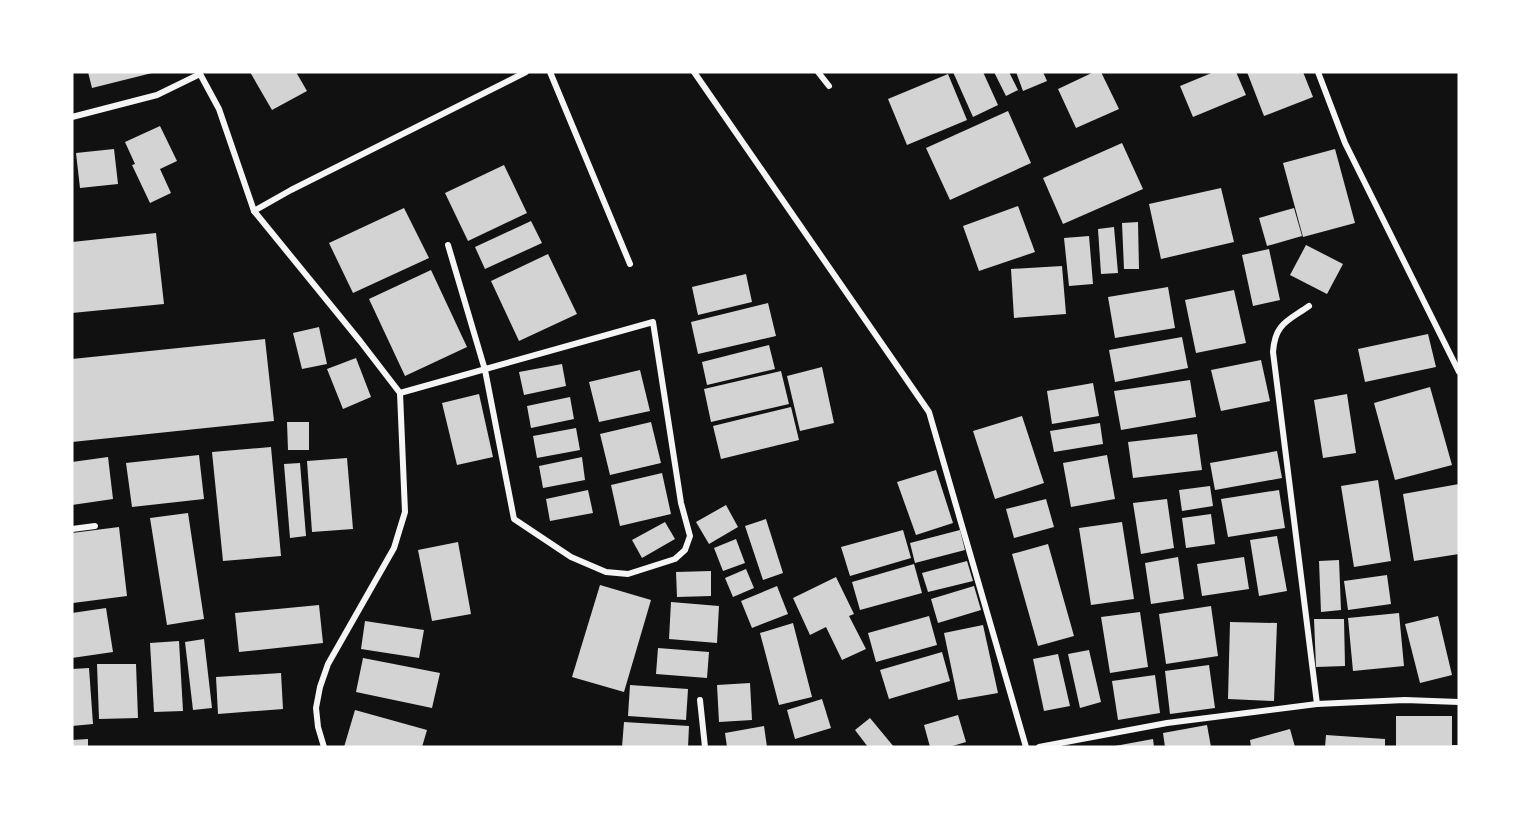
<svg xmlns="http://www.w3.org/2000/svg" width="1531" height="819" font-family="'Noto Serif',serif">
<style>
.building{fill:#d3d3d3}
.lines{fill:none;stroke-linecap:round;stroke-linejoin:round}
.minor{stroke:#f5f5f5;stroke-width:6}
</style>
<rect width="100%" height="100%" fill="#111"/>
<g class="building">
<polygon points="88,72 152,72 152,73 92,88"/>
<polygon points="250,72 296,72 307,91 272,110"/>
<polygon points="953,72 983,72 998,105 973,117"/>
<polygon points="994,72 1009,72 1018,90 1006,96"/>
<polygon points="1016,72 1043,72 1047,81 1023,91"/>
<polygon points="1094,72 1101,72 1119,109 1076,128 1058,89"/>
<polygon points="1214,72 1236,72 1246,95 1193,117 1180,86"/>
<polygon points="1247,72 1303,72 1313,97 1264,116"/>
<polygon points="948,74 967,120 907,145 888,99"/>
<polygon points="1008,111 1031,163 950,200 926,148"/>
<polygon points="160,126 177,161 160,169 171,193 150,203 132,165 135,164 125,142"/>
<polygon points="1122,143 1143,189 1063,224 1043,178"/>
<polygon points="114,149 118,184 80,188 76,153"/>
<polygon points="1335,149 1355,223 1303,237 1283,163"/>
<polygon points="504,165 527,213 468,241 445,193"/>
<polygon points="1221,188 1234,242 1161,259 1149,204"/>
<polygon points="1018,206 1035,252 979,271 963,226"/>
<polygon points="404,208 429,258 353,293 329,243"/>
<polygon points="1294,208 1302,236 1267,246 1259,218"/>
<polygon points="531,221 542,243 485,269 475,247"/>
<polygon points="1138,222 1139,269 1124,269 1122,223"/>
<polygon points="1114,227 1118,273 1101,274 1098,229"/>
<polygon points="156,233 164,304 72,313 72,242"/>
<polygon points="1089,236 1093,284 1069,286 1064,238"/>
<polygon points="1306,245 1343,264 1327,294 1290,275"/>
<polygon points="1269,249 1280,300 1253,306 1242,255"/>
<polygon points="548,254 577,314 519,341 491,281"/>
<polygon points="1062,266 1066,314 1014,318 1011,269"/>
<polygon points="431,270 467,347 405,376 369,299"/>
<polygon points="746,274 752,302 698,315 692,287"/>
<polygon points="1168,287 1175,328 1115,338 1108,297"/>
<polygon points="1234,290 1246,343 1196,353 1185,300"/>
<polygon points="768,303 776,336 698,354 691,322"/>
<polygon points="319,327 327,364 302,369 293,333"/>
<polygon points="1428,334 1436,367 1365,382 1358,349"/>
<polygon points="1182,337 1188,368 1115,382 1109,350"/>
<polygon points="265,339 274,421 72,442 72,359"/>
<polygon points="769,345 775,369 707,385 702,362"/>
<polygon points="356,358 371,397 343,409 327,369"/>
<polygon points="1261,360 1270,401 1221,411 1211,370"/>
<polygon points="562,364 566,386 524,395 519,372"/>
<polygon points="822,367 834,423 800,431 787,376"/>
<polygon points="640,370 650,411 599,422 589,382"/>
<polygon points="781,371 789,404 711,422 704,389"/>
<polygon points="1190,380 1196,417 1121,430 1114,391"/>
<polygon points="1093,383 1099,416 1052,424 1047,391"/>
<polygon points="1430,387 1452,465 1395,480 1374,403"/>
<polygon points="479,394 493,457 457,465 442,403"/>
<polygon points="1347,394 1356,453 1323,458 1314,400"/>
<polygon points="570,397 574,419 531,428 527,406"/>
<polygon points="791,407 799,440 721,459 713,426"/>
<polygon points="1022,416 1044,483 995,499 973,431"/>
<polygon points="287,422 309,422 309,450 288,450"/>
<polygon points="651,422 661,463 610,475 600,434"/>
<polygon points="1100,423 1103,444 1054,452 1050,431"/>
<polygon points="576,428 580,450 537,458 533,436"/>
<polygon points="1197,434 1202,470 1133,478 1128,442"/>
<polygon points="271,447 281,556 223,561 212,452"/>
<polygon points="1277,451 1282,478 1215,490 1210,463"/>
<polygon points="199,455 204,499 132,507 126,463"/>
<polygon points="1107,455 1115,499 1071,507 1063,463"/>
<polygon points="108,457 113,499 72,505 72,462"/>
<polygon points="582,457 585,480 543,488 539,466"/>
<polygon points="347,458 353,529 312,532 307,461"/>
<polygon points="300,463 306,536 290,538 284,464"/>
<polygon points="936,470 953,523 916,535 897,482"/>
<polygon points="662,473 671,514 620,526 611,485"/>
<polygon points="1378,480 1391,561 1354,567 1341,486"/>
<polygon points="1459,484 1459,554 1414,561 1403,494"/>
<polygon points="1210,486 1213,506 1182,511 1179,490"/>
<polygon points="588,490 593,513 550,521 546,499"/>
<polygon points="1279,490 1285,528 1228,537 1221,499"/>
<polygon points="1046,499 1054,527 1014,538 1006,509"/>
<polygon points="1167,499 1174,548 1141,554 1133,503"/>
<polygon points="726,505 738,527 709,544 696,522"/>
<polygon points="188,513 204,619 167,625 150,518"/>
<polygon points="1211,514 1215,544 1186,548 1182,518"/>
<polygon points="766,519 783,573 763,580 745,526"/>
<polygon points="665,522 675,539 642,558 632,540"/>
<polygon points="1122,522 1134,599 1091,605 1079,528"/>
<polygon points="119,527 127,596 73,603 72,533"/>
<polygon points="903,530 911,558 850,576 841,547"/>
<polygon points="960,530 965,550 915,563 910,543"/>
<polygon points="1277,536 1287,591 1259,596 1250,540"/>
<polygon points="736,539 745,563 723,571 714,548"/>
<polygon points="458,542 471,614 432,621 418,550"/>
<polygon points="1048,544 1074,636 1038,646 1012,554"/>
<polygon points="1178,557 1184,599 1151,604 1145,563"/>
<polygon points="1244,557 1249,589 1202,596 1197,564"/>
<polygon points="1339,560 1341,610 1321,612 1319,561"/>
<polygon points="967,561 973,581 928,592 922,573"/>
<polygon points="914,564 922,593 860,610 852,582"/>
<polygon points="746,569 754,588 733,597 725,578"/>
<polygon points="711,571 711,596 677,597 676,572"/>
<polygon points="1387,575 1391,604 1348,610 1344,581"/>
<polygon points="836,577 854,614 849,616 866,649 842,660 826,627 810,635 793,598"/>
<polygon points="600,585 651,600 624,692 572,677"/>
<polygon points="777,586 788,614 752,628 741,601"/>
<polygon points="974,586 981,610 938,623 931,599"/>
<polygon points="671,602 719,606 717,643 669,639"/>
<polygon points="319,605 323,643 239,652 235,613"/>
<polygon points="1211,606 1218,656 1166,664 1159,614"/>
<polygon points="106,608 113,652 72,658 72,613"/>
<polygon points="1140,612 1148,667 1110,673 1101,617"/>
<polygon points="1399,613 1404,666 1353,671 1348,618"/>
<polygon points="929,616 937,645 876,662 868,633"/>
<polygon points="1438,616 1452,675 1420,683 1405,624"/>
<polygon points="1314,619 1344,619 1345,666 1316,667"/>
<polygon points="365,621 424,630 419,658 361,649"/>
<polygon points="1230,622 1277,623 1274,701 1228,699"/>
<polygon points="793,623 812,697 779,705 760,633"/>
<polygon points="983,625 998,693 958,700 944,633"/>
<polygon points="204,639 212,708 193,710 185,642"/>
<polygon points="179,641 183,711 154,712 150,643"/>
<polygon points="658,648 709,652 707,678 656,674"/>
<polygon points="1089,650 1101,702 1080,708 1068,654"/>
<polygon points="942,652 950,681 889,699 880,670"/>
<polygon points="1058,654 1070,706 1044,711 1033,659"/>
<polygon points="363,658 440,673 432,708 356,692"/>
<polygon points="97,664 136,664 138,718 99,719"/>
<polygon points="1209,665 1215,708 1170,714 1165,671"/>
<polygon points="89,668 93,724 72,726 72,669"/>
<polygon points="281,673 283,709 218,714 216,677"/>
<polygon points="1155,675 1160,713 1118,720 1112,681"/>
<polygon points="750,683 752,720 719,722 717,685"/>
<polygon points="630,685 688,689 686,720 628,716"/>
<polygon points="822,699 831,728 795,739 787,710"/>
<polygon points="355,710 427,730 422,747 344,747"/>
<polygon points="958,715 966,742 949,747 930,747 924,725"/>
<polygon points="1396,716 1452,716 1452,745 1459,745 1459,747 1396,747"/>
<polygon points="870,718 894,747 868,747 855,730"/>
<polygon points="624,722 689,726 688,747 622,747"/>
<polygon points="1207,725 1211,747 1165,747 1163,733"/>
<polygon points="764,726 767,747 727,747 725,733"/>
<polygon points="1290,729 1295,747 1251,747 1250,740"/>
<polygon points="1326,735 1385,739 1385,747 1325,747"/>
<polygon points="88,739 88,747 72,747 72,740"/>
<polygon points="1153,739 1154,747 1115,747 1115,746"/>
</g>
<g class="lines">
<g class="minor">
<polyline points="199,72 219,109 254,211 360,341 400,393 405,512 394,548 328,664 320,687 316,708 318,727 324,747"/>
<polyline points="550,72 630,264"/>
<polyline points="694,72 929,412 1026,747"/>
<polyline points="818,72 829,86"/>
<polyline points="1318,72 1345,143 1459,372"/>
<polyline points="72,117 157,95 200,74"/>
<polyline points="254,211 291,190 526,72"/>
<path d="M1309 306C1288 321 1275 323 1273 352L1317 704"/>
<polyline points="400,393 653,322 681,503 690,536 685,550 675,559 628,574 606,572 571,557 514,519 485,370 448,245"/>
<polyline points="72,529 95,526"/>
<polyline points="700,700 705,747"/>
<polyline points="1039,747 1167,723 1317,704 1405,700 1459,702"/>
</g>
</g>
<rect width="1531" height="819" fill="none" stroke="#ffffff" stroke-width="147"/>
</svg>
